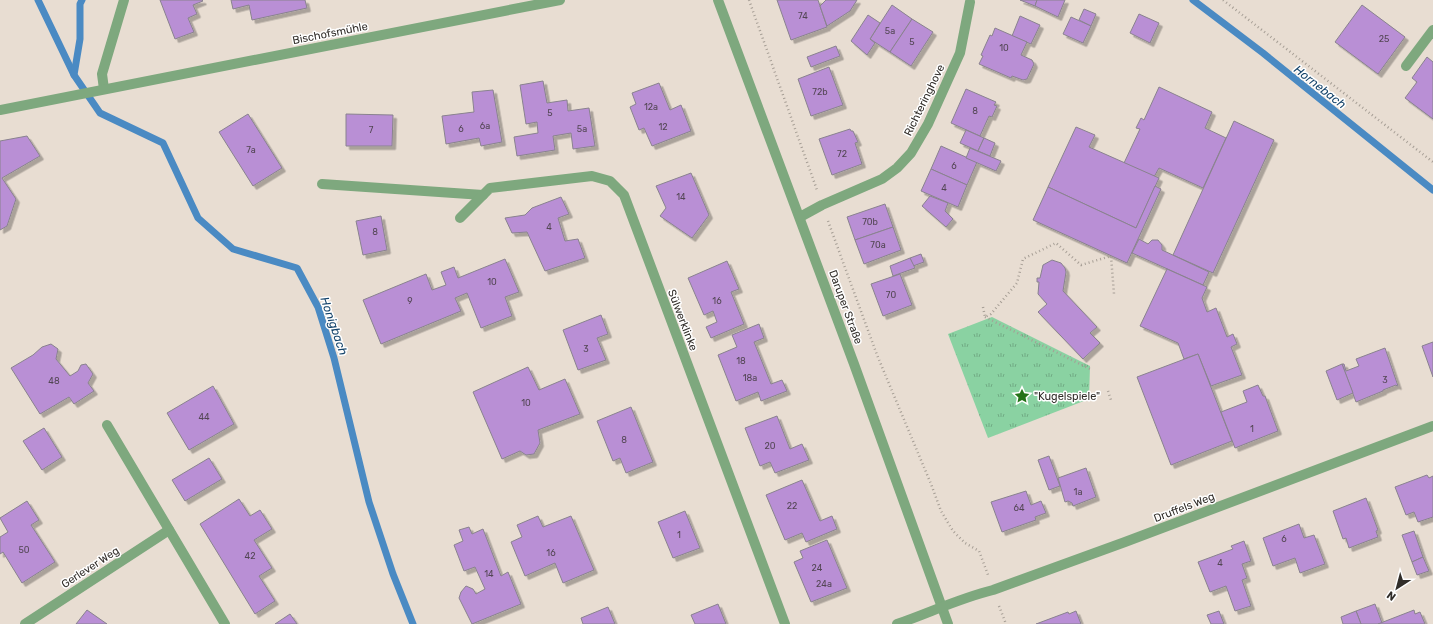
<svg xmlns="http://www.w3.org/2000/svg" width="1433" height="624" font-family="Rubik,sans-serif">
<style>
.park{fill:url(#park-tufts)}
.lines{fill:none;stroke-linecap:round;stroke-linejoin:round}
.stream{stroke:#4a8ac3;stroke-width:7}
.building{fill:#b98fd5;stroke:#89828e;filter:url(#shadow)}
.path{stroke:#a69e95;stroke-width:2.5;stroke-dasharray:1 3;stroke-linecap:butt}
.minor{stroke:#7ea87e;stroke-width:10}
.labels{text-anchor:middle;stroke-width:3;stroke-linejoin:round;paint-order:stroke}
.number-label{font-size:9px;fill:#534654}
.street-label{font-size:11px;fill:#312d29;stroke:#fff}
.poi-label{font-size:11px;fill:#312d29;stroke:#fff;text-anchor:start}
.water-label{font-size:12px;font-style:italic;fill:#14436a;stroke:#fff}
</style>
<defs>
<pattern id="park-tufts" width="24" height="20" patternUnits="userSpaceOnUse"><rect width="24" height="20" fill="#8ad2a2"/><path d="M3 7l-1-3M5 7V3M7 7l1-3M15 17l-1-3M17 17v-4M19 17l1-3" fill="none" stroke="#71ab84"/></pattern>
<filter id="shadow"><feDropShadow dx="3.5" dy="3.5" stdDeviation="0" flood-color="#0004"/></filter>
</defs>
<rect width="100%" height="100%" fill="#e8ddd2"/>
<polygon class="park" points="992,317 1090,366 1089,399 988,438 948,334"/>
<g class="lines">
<g class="stream">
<polyline points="38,0 74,75"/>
<polyline points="82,0 80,4 80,39 74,75 100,113 163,143 198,218 233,249 297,268 318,307 334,358 369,502 393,574 413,624"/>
<polyline points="1193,0 1263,53 1433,190"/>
</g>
</g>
<g class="building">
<polygon points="160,0 202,0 203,1 193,5 197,14 188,18 194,32 175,39"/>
<polygon points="231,0 305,0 307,8 252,20 249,5 233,9"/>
<polygon points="777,0 818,0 827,27 791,40"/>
<polygon points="826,0 857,0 850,11 827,26 820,6"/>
<polygon points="1020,0 1037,0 1035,6"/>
<polygon points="1037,0 1065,0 1058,17 1035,6"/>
<polygon points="892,5 912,19 890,52 870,39"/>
<polygon points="1362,5 1405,37 1378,74 1335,42"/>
<polygon points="1084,9 1096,14 1091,26 1079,20"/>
<polygon points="1139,14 1159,23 1150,43 1130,33"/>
<polygon points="868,15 880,23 870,39 875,43 867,55 851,41"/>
<polygon points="1020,16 1040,25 1031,44 1012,36"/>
<polygon points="1071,17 1091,26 1083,43 1063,34"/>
<polygon points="912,19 933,32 911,66 890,52"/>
<polygon points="995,28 1027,42 1021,55 1032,60 1034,64 1027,79 1023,80 1012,76 1011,78 979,64 983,56 981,55 990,35 992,36"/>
<polygon points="836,46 840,56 811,67 807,57"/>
<polygon points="1427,57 1433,62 1433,119 1405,98 1417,82 1412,78"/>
<polygon points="829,67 843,105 811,116 798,79"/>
<polygon points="543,81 547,103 567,100 568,111 589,108 595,146 573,149 571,133 553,136 555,150 517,156 514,137 538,133 537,122 526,124 520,85"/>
<polygon points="659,83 670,110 681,105 691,131 652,146 644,128 639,130 630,107 636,104 632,93"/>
<polygon points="1159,87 1212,112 1205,128 1226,138 1203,188 1159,168 1154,177 1124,163 1140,129 1136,128 1141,118 1144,120"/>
<polygon points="966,89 996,102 994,105 997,106 992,117 989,116 980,136 951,123"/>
<polygon points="493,90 502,142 481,146 479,138 446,144 442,116 474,112 472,92"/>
<polygon points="248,114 282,168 253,186 219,132"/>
<polygon points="346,114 393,115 392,146 346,146"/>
<polygon points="1234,121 1274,140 1213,273 1173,255"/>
<polygon points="1076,127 1095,135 1089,147 1159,178 1136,228 1048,187"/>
<polygon points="850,129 851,131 853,131 858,142 855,143 862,164 832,175 819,139"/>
<polygon points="966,130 984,138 978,151 960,143"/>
<polygon points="27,136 40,156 2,178 16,199 7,226 0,230 0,141"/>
<polygon points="984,138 995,143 990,156 978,151"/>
<polygon points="941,146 977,162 967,185 931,169"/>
<polygon points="970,148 1001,161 996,171 966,158"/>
<polygon points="931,169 967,185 958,207 921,191"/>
<polygon points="691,173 709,215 692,238 660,216 666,208 656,186"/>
<polygon points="1155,186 1161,189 1127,263 1033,220 1048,187 1136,228"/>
<polygon points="930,196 948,203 945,211 953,219 946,227 922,206"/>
<polygon points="561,197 569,214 558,218 565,241 578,239 585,258 545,271 527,232 512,233 505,218 525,215 532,208"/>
<polygon points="885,204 893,227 855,240 847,217"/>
<polygon points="381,216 387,250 363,255 356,221"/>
<polygon points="893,227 901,250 864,264 855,240"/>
<polygon points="1139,239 1148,244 1152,240 1158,240 1162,245 1162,250 1209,272 1203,285 1132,253"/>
<polygon points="921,254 924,262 913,266 910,258"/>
<polygon points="910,258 915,268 893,276 890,266"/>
<polygon points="505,259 519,292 505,297 512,316 481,328 467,293 455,298 461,311 381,344 363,300 426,274 432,290 446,285 441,272 454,267 458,278"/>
<polygon points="1052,260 1061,263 1065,268 1066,272 1063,291 1097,327 1090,333 1100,343 1083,359 1038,312 1047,304 1038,294 1039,282 1037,282 1037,278 1040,278 1043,265"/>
<polygon points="727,261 739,289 731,292 744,324 711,338 706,327 717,322 713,311 704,315 688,278"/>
<polygon points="1167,269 1207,287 1202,298 1207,312 1216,308 1227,337 1233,334 1237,344 1231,347 1242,375 1211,386 1198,354 1184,359 1178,343 1140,326"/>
<polygon points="900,274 912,305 883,316 871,284"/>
<polygon points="601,315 608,334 597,338 606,360 578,370 563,330"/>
<polygon points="759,324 764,338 754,342 771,384 782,380 787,391 761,401 758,392 736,401 718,355 737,347 732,335"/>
<polygon points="1433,342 1433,377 1422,346"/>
<polygon points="51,344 58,349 56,359 70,376 78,371 81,365 86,364 93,374 88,383 94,391 74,404 69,397 40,414 11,368 33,355 42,347"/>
<polygon points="1385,348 1398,386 1397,386 1396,385 1383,390 1383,391 1356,402 1342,364 1344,364 1346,371 1359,366 1356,359"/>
<polygon points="1198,354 1232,441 1171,465 1137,377"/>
<polygon points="1342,364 1353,393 1337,400 1326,371"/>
<polygon points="528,367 539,390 565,379 580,414 538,430 540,443 534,454 526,455 520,451 502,459 473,392"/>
<polygon points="1258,385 1263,396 1265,396 1278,431 1235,448 1221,412 1247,402 1243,391"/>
<polygon points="213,386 234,424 189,450 167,413"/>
<polygon points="631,407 653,462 626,473 620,458 613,461 597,421"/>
<polygon points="777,416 790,449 802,444 809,460 775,473 770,462 760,466 745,428"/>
<polygon points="44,428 62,457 42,470 23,441"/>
<polygon points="1049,456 1060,486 1049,490 1038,460"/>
<polygon points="209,458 222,479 185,501 172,480"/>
<polygon points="1086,468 1096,497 1073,506 1072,503 1068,501 1065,502 1058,478"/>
<polygon points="1427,475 1429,478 1433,476 1433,517 1418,522 1414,512 1406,515 1395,487"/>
<polygon points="802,480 820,521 832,516 837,529 806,542 802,533 785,540 766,495"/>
<polygon points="1026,491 1031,505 1041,501 1046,513 1035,517 1036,520 1002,532 991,502"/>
<polygon points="1366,498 1378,530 1376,531 1378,537 1349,548 1346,538 1343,539 1333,511"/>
<polygon points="239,499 250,516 260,510 272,529 254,540 272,568 259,576 275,601 255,614 200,524"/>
<polygon points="27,501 39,520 31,525 55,562 22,583 3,552 0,554 0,537 8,532 0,518"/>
<polygon points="685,511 700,548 673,558 658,522"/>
<polygon points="538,516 543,527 571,516 594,570 563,583 555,563 525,576 511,542 522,537 517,525"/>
<polygon points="1299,524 1304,538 1314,535 1325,564 1300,573 1295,558 1273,566 1263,538"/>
<polygon points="469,527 472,534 483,529 501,576 508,572 521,604 472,624 459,598 461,592 466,586 473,589 476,594 485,589 475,567 464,571 454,545 463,541 459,530"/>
<polygon points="1414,531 1423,557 1412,562 1402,535"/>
<polygon points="827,540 847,588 811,602 794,562 803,558 800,551"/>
<polygon points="1244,541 1251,561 1242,564 1247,578 1242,580 1251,606 1235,611 1226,586 1210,592 1198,562 1233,549 1231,546"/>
<polygon points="1423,557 1429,571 1417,575 1412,562"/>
<polygon points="718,604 726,624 695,624 691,615"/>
<polygon points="1375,604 1382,623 1378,624 1361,624 1356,611"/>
<polygon points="608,607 615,624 583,624 581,618"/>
<polygon points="87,610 107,624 76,624"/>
<polygon points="1414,610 1415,614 1420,612 1425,624 1378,624"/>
<polygon points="1076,611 1081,624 1036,624 1068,612 1069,614"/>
<polygon points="1219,611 1224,624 1211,624 1207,615"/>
<polygon points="1356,611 1361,624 1343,624 1341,617"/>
<polygon points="290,614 297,624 275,624"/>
</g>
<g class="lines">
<g class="path">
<polyline points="749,0 817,190"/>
<polyline points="1223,0 1433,162"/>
<polyline points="828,221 877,355 931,484 941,511 953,531 965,543 979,551 988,575"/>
<polyline points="983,307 985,317 991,314 1017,283 1023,259 1056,243 1081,265 1111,256 1114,294"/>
<polyline points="985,317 1090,369"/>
<polyline points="1108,391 1111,400"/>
<polyline points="999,606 1006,624"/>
</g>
<g class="minor">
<polyline points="718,0 854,364 948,624"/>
<polyline points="1406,66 1433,30"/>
<polyline points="104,89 102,74 124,0"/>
<polyline points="0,110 560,0"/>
<polyline points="322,184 483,195"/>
<polyline points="800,217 822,205 882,179 897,168 911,153 928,124 960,53 970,2"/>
<polyline points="460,218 490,188 592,176 610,181 624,195 785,624"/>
<polyline points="107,425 225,624"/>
<polyline points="25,624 169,530"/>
<path d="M897 624C929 613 960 598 993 590L1125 542 1433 426"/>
</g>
</g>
<defs>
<symbol id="sight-bare" viewBox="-9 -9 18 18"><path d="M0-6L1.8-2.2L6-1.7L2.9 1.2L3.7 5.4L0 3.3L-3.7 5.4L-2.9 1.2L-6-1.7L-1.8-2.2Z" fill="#257319" stroke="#fff" stroke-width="2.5" paint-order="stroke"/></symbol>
</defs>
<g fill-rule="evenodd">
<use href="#sight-bare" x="1011" y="385" width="22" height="22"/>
</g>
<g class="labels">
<g class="number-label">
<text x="803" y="19">74</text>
<text x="890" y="34">5a</text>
<text x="1384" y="42">25</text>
<text x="912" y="45">5</text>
<text x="1004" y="51">10</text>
<text x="820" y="95">72b</text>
<text x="651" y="110">12a</text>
<text x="975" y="114">8</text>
<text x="550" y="116">5</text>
<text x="485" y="129">6a</text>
<text x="663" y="130">12</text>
<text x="461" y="132">6</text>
<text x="582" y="132">5a</text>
<text x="371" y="133">7</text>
<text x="251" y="153">7a</text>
<text x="842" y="157">72</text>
<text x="954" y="169">6</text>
<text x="944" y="191">4</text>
<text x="681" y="200">14</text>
<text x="870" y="225">70b</text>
<text x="549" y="230">4</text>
<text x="375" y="235">8</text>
<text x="878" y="248">70a</text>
<text x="492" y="285">10</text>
<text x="891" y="298">70</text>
<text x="410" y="304">9</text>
<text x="717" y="304">16</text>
<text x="586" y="352">3</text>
<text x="741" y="364">18</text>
<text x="750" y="381">18a</text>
<text x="1385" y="383">3</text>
<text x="54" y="384">48</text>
<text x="526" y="406">10</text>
<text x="204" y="420">44</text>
<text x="1252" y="432">1</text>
<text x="624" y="443">8</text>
<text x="770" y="449">20</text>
<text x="1078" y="495">1a</text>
<text x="792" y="509">22</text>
<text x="1019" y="511">64</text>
<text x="679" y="538">1</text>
<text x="1284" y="542">6</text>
<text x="24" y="553">50</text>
<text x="551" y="556">16</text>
<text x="250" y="559">42</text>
<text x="1220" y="566">4</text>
<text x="817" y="571">24</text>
<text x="489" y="577">14</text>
<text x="824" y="587">24a</text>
</g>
<g class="street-label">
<text transform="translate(330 33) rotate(-11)" y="4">Bischofsmühle</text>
<text transform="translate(924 100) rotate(-64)" y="4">Richteringhove</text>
<text transform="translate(846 307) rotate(70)" y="4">Daruper Straße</text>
<text transform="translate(683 320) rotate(69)" y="4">Sülwerklinke</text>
<text transform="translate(1184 507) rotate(-21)" y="4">Druffels Weg</text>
<text transform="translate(90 567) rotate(-33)" y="4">Gerlever Weg</text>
</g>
<g class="poi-label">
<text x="1034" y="400">"Kugelspiele"</text>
</g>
<g class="water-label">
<text transform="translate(1320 87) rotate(38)" y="4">Hornebach</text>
<text transform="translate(334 326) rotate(71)" y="4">Honigbach</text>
</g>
</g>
<g transform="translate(1397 588) rotate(216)" stroke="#ffffff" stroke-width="3" paint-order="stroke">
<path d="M0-3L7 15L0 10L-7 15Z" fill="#312d29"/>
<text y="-6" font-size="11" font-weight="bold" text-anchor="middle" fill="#312d29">N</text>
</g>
</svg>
